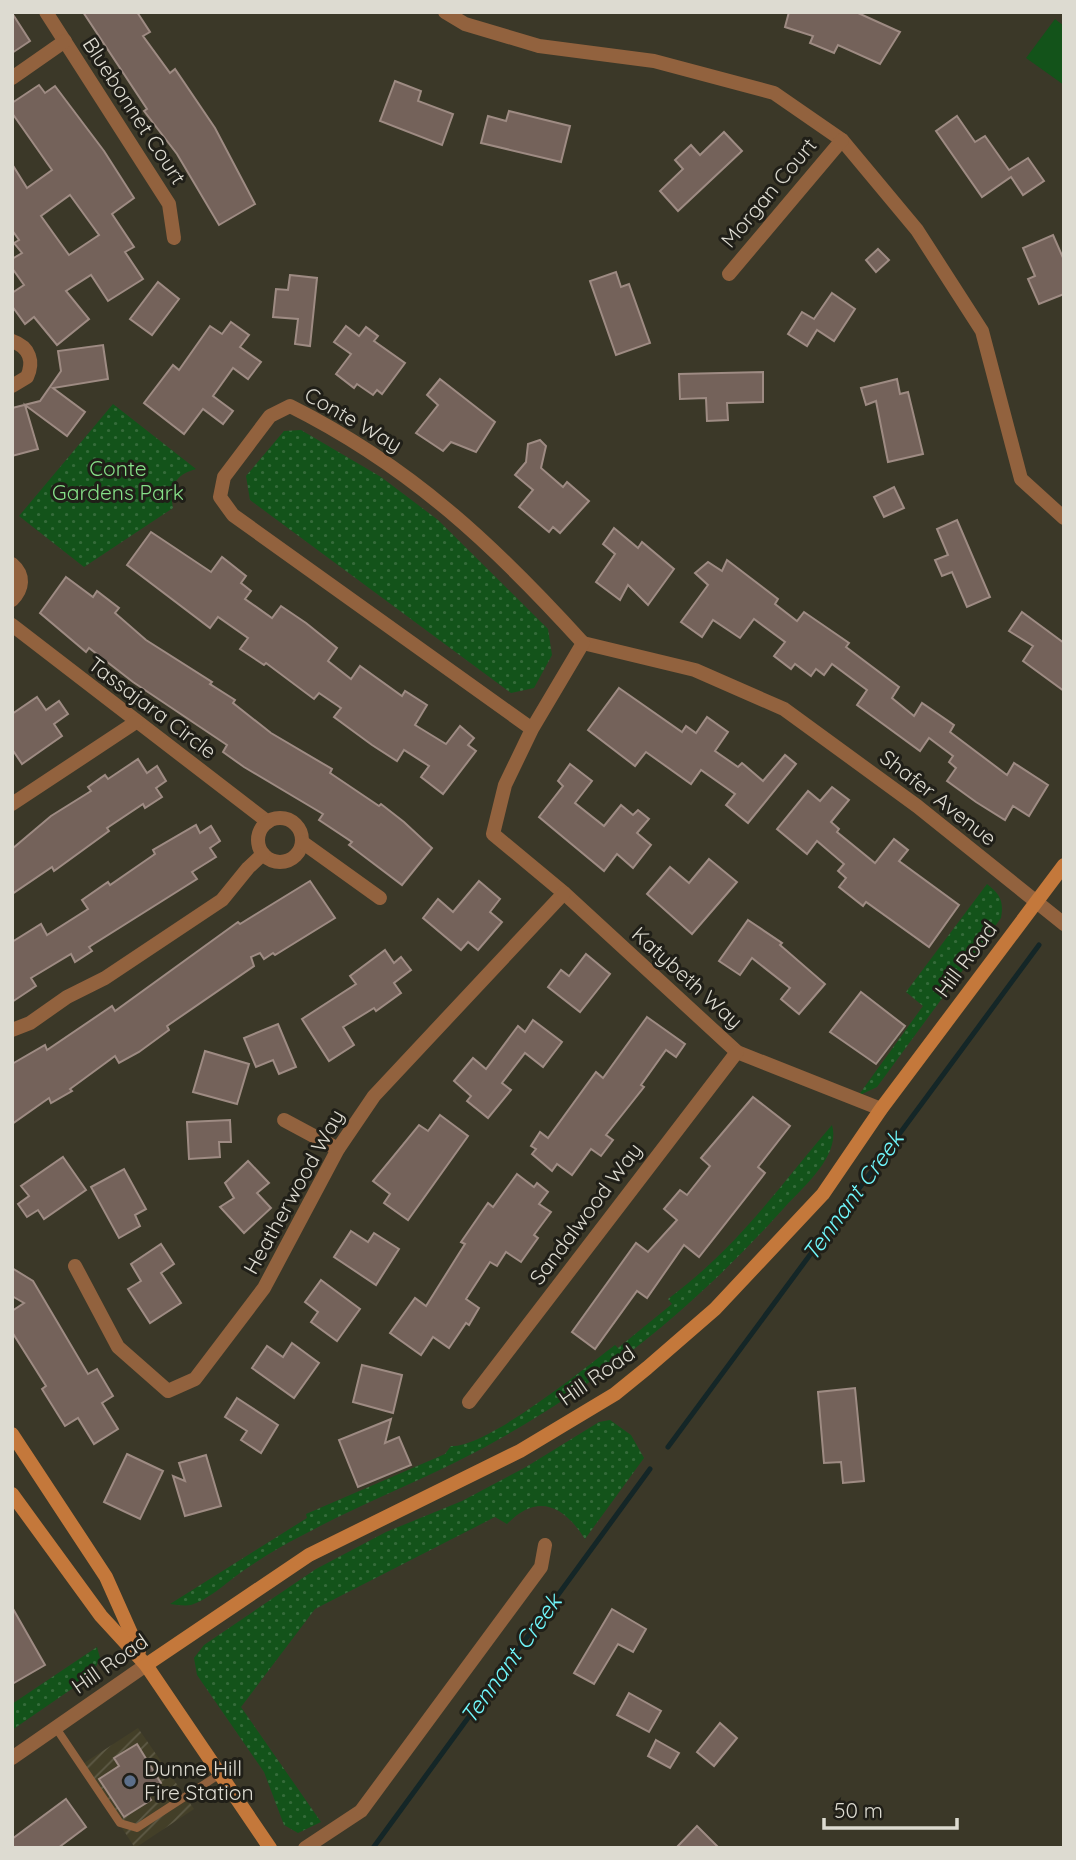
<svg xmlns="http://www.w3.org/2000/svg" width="1076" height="1860" font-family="Quicksand,sans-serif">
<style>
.industrial{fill:url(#industrial-furrows)}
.grass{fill:url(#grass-dots)}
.pitch{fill:#13531a}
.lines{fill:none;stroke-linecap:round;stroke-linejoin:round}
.stream{stroke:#142627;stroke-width:5}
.building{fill:#74625a;stroke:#9e8b83;stroke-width:2;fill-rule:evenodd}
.service{stroke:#92623e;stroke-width:8}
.minor{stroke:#92623e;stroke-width:14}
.tertiary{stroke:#92623e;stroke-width:14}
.secondary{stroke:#c4783b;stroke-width:14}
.service-dot{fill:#5c6f8a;stroke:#201f18;stroke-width:2.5}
.labels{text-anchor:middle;stroke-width:6;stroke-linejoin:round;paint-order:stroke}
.street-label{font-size:21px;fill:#dddbd1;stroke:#201f18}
.park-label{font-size:21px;fill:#86e088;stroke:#201f18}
.poi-label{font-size:21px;fill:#dddbd1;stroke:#201f18;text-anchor:start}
.water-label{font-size:23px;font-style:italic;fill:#70f8fd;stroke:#201f18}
</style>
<defs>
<pattern id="industrial-furrows" width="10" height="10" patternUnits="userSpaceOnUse" patternTransform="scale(1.75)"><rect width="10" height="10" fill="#433f28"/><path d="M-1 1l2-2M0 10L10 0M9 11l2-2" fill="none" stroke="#5e5a46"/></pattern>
<pattern id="grass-dots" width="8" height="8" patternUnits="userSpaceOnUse" patternTransform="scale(1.75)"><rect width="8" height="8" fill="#13531a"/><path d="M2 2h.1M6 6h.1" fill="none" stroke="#356b3a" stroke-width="1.8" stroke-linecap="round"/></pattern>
</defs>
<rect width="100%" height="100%" fill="#3b3828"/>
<polygon class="industrial" points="138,1728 194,1809 135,1848 81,1765"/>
<g class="grass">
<path d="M113 404 196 469C175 475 169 486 173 508L84 567 19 516Z"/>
<polygon points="301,430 381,477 438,520 548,629 552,655 534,688 511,693 250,500 246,476 284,431"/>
<path d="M987 884C1000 894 1004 901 1001 918L877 1087 858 1096 923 1006 906 992Z"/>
<path d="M832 1125C841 1156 803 1187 784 1208 691 1312 582 1399 456 1462 405 1487 353 1508 303 1535 281 1546 260 1559 240 1573 226 1583 208 1600 191 1605 185 1606 177 1605 170 1604L307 1518 306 1514 445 1454 451 1446C487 1448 586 1367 615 1345L618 1348 672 1304 668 1299C739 1246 777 1189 832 1125Z"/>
<path d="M610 1420 631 1435 644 1458 585 1539C564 1506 538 1492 507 1524L495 1517 315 1609 241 1707 321 1822 298 1833 284 1825 264 1772 197 1675 194 1658 204 1645 316 1569 386 1532 462 1501 526 1467 599 1422Z"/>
<polygon points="97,1647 100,1658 92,1675 12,1730 12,1704"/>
</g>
<polygon class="pitch" points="1055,19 1064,26 1064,85 1026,58"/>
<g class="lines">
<g class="stream">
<polyline points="668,1447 1039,945"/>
<polyline points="373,1848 650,1469"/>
</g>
</g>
<g class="building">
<polygon points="83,12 137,12 150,32 143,36 170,73 175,69 215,128 255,204 219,225 177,154 144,111 147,109"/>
<polygon points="789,12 856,12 900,32 880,64 838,45 834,53 810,43 813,36 785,27"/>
<polygon points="12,13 30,41 12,53"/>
<polygon points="395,81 421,91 418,101 453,114 442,145 380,121"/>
<path d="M39 85 45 93 55 86 104 151 134 198 112 214 134 247 125 252 143 279 108 301 91 275 66 291 89 319 57 345 34 317 25 324 12 306V293L24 285 12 268V259L22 253 14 243 19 240 12 230V164L27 188 52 170 12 113V103ZM70 195 99 235 69 255 41 216Z"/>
<polygon points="509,111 570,126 561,162 481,143 488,116 506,121"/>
<polygon points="957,116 975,142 985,136 1009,170 1028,158 1044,181 1023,195 1011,177 982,197 936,131"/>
<polygon points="724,132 742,151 678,211 660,191 683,169 675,160 691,145 700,155"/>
<polygon points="1053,235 1064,260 1064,294 1039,304 1028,279 1035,276 1023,248"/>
<polygon points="878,249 889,260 876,272 866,260"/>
<polygon points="616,272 621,287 629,284 650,343 616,355 590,281"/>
<polygon points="290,275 317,278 310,346 295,344 298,319 273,317 276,289 288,290"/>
<polygon points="158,282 179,299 152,335 130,319"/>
<polygon points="832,293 855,309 834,341 817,330 807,346 788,334 802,312 814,319"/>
<polygon points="231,322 249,335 240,347 261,362 248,379 233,368 213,396 233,411 223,424 203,409 184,434 144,403 173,365 179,370 210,326 222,334"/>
<polygon points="346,326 359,336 366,327 378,336 374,341 405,363 382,394 377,390 373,395 357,384 354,388 336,374 351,354 334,342"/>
<polygon points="103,345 108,379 53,388 85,412 67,436 25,405 38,449 12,456 12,408 40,401 61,371 58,351"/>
<polygon points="763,372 763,402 727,403 728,420 707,421 706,398 680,399 679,374"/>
<polygon points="440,379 495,422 476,452 451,442 443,451 416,433 438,405 427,395"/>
<polygon points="897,379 900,394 908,392 923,454 888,462 876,401 866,405 861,388"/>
<polygon points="540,440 546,446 541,468 563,487 567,482 589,501 560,533 553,527 549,532 519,507 533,490 515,475 526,462 528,444"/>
<polygon points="894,487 904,508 884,517 874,497"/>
<polygon points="957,520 990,597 967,607 952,572 942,576 935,560 948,555 937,529"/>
<polygon points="614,528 638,548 642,542 674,569 648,605 628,585 620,600 596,582 615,554 603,544"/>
<polygon points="151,532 211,572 222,557 246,576 241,583 251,591 245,599 272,618 281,606 306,623 337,648 328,661 351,679 360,666 402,696 405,691 427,705 415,725 446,744 460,726 474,738 468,745 476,751 443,794 421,777 429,766 404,750 397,761 372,745 334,717 341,708 319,693 314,699 266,663 264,665 240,649 248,638 218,617 210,628 127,565"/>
<polygon points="727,560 778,599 775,604 797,621 804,612 849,643 846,647 899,687 892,698 914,716 922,703 954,725 950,732 1007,775 1014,763 1048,785 1029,816 1013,806 1005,820 976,802 947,781 956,768 949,762 953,756 929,738 920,751 857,705 867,690 832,664 824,675 816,669 811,676 795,664 791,669 774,656 785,642 754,619 740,638 713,620 702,637 681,622 708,585 695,573 708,562 722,571"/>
<polygon points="66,577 93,597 97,591 119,608 115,613 146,640 212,682 210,684 235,700 233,703 271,733 332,769 330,773 379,806 381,804 404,822 432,848 402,885 349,845 352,842 319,820 323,814 244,767 223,752 227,745 133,682 89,648 86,652 40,613"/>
<polygon points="1022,612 1064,643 1064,691 1023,661 1033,646 1009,631"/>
<polygon points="619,688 682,732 686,726 696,733 707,717 728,732 715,751 738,767 742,763 763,781 785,755 796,764 748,823 726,805 735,794 701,770 691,784 646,752 635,766 588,730"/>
<polygon points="37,697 46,710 59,701 68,714 54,724 62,736 22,764 12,749 12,714"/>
<polygon points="138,759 147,773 157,766 166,781 156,788 162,797 145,808 143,804 107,828 109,831 54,871 52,867 12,894 12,849 51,816 91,791 88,787 105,775 108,779"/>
<polygon points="570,764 592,781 575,803 604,826 621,805 633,815 638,810 649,819 637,833 651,845 633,868 617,854 604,871 539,817 563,786 558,781"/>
<polygon points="832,787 849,800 831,822 839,829 837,832 875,863 894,839 908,850 899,861 959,905 929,947 866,902 863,906 839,887 846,878 838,871 844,864 817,841 807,854 777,829 808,791 820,801"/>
<polygon points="196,825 200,833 211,826 220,841 210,848 216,857 192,872 197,879 89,947 92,951 75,962 71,954 31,978 36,986 12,1002 12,942 41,924 47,935 88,909 82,900 108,882 110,885 155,854 153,850"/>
<polygon points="709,859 737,882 692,934 647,894 670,867 689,883"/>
<polygon points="310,881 335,918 275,955 273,953 264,959 260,953 251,957 254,966 167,1026 169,1030 139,1052 119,1063 115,1056 70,1089 72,1091 51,1103 49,1098 12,1124 12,1064 45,1045 47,1050 112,1006 115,1011 238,922 240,924"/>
<polygon points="479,881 500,899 490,912 502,922 478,950 468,942 461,950 423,918 438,899 453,912"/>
<polygon points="748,920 782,943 780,945 825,984 799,1014 781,999 790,988 752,958 740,975 719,961"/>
<polygon points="385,950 394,963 401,957 411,970 394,983 401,993 376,1011 374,1008 343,1027 354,1045 329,1061 302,1019 356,984 350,976"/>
<polygon points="586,954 610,974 580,1012 548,987 561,970 569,976"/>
<polygon points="861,992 905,1026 876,1064 830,1032"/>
<polygon points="647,1017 685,1044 676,1057 666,1050 641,1085 644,1087 606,1135 613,1140 601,1156 591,1149 572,1175 557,1164 552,1171 532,1154 536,1149 531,1146 540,1132 548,1138 596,1072 603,1078"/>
<polygon points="533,1020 562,1042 543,1067 525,1053 502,1083 511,1090 488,1118 467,1101 471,1096 454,1081 473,1058 486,1069 518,1026 525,1032"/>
<polygon points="278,1024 296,1067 279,1074 273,1060 256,1067 244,1038"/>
<polygon points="205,1051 249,1064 237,1104 193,1092"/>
<polygon points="753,1097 790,1126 758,1167 765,1173 699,1257 684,1245 647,1298 637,1291 595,1349 572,1332 636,1243 648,1252 677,1220 664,1209 680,1190 687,1195 710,1166 701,1158"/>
<polygon points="440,1115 468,1136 408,1220 384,1203 390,1194 373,1181 419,1125 428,1131"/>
<polygon points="230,1120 231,1142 219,1142 220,1157 189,1159 187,1122"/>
<polygon points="63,1157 86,1190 44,1219 38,1210 27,1217 18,1204 29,1196 21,1186"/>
<polygon points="248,1161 269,1183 257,1193 271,1208 244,1233 220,1207 234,1198 225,1183"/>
<polygon points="124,1169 146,1209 135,1215 140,1226 119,1238 91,1187"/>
<polygon points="517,1174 534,1187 537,1183 548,1192 539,1204 551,1212 534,1235 538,1238 521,1262 506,1252 497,1266 490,1262 466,1299 479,1308 469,1325 466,1323 449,1348 433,1337 421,1355 390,1333 415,1298 426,1306 465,1244 461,1242 488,1203 493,1207"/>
<polygon points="351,1231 368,1242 374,1233 399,1249 376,1285 334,1257"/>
<polygon points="161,1244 174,1264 161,1273 181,1303 150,1323 128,1289 141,1281 131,1264"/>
<polygon points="12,1268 33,1281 88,1374 97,1369 113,1396 102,1403 118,1429 94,1444 78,1418 65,1426 42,1389 46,1386 12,1332 12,1311 24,1303 12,1296"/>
<polygon points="321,1280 360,1309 337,1341 311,1322 318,1312 305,1302"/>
<polygon points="292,1343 319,1363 294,1398 252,1368 267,1346 283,1357"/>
<polygon points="362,1365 402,1375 393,1413 353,1402"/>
<polygon points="855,1388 864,1481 843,1483 841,1462 824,1463 818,1392"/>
<polygon points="237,1398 278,1425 261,1453 241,1440 247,1431 225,1417"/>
<polygon points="391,1419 385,1443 399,1437 411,1465 358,1487 339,1440"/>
<polygon points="127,1454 163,1471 140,1519 104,1502"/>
<polygon points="206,1455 221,1506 185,1516 173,1476 185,1481 179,1463"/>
<polygon points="12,1607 45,1665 12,1684"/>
<polygon points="612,1609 646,1629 633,1652 618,1644 594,1684 574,1673"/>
<polygon points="629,1693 661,1711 649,1732 617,1715"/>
<polygon points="720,1723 737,1738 714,1766 697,1752"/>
<polygon points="656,1740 679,1753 670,1768 648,1756"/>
<polygon points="137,1744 161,1783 146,1792 151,1800 124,1817 99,1779 119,1766 114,1758"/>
<polygon points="66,1799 86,1827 58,1848 12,1848 12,1839"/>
<polygon points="697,1826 719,1848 676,1848"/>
</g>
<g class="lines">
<polyline class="service" points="56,1728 120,1823 137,1828 220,1774"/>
<g class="minor">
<polyline points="46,12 169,204 174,238"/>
<polyline points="445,12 465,24 539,46 654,61 774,93 842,140 917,230 982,331 1021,479 1064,518"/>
<polyline points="12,78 65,41"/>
<polyline points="729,274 842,140"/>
<path d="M12 341C30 347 34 362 27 377L12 386"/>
<path d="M12 564C25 575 23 589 12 600"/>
<polyline points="12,625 268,822"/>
<polyline points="583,643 695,670 784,709 917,806 1064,924"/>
<path d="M532 729 583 643C494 545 410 466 290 406L270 416 224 477 220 497 233 515 532 729 505 785 493 834 564 893 737 1052 881 1109"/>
<polyline points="12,804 136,722"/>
<circle cx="280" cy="840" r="22"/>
<polyline points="302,842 380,898"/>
<polyline points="12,1030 30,1023 67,997 105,978 222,900 248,868 263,854"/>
<polyline points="284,1120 338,1149"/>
<polyline points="75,1266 118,1347 168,1391 195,1379 264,1288 338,1149 374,1096 564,893"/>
<polyline points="469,1402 737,1052"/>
<polyline points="305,1848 361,1811 541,1567 545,1545"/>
</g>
<polyline class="tertiary" points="12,1758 146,1665"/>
<g class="secondary">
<polyline points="12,1434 106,1577 139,1651"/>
<polyline points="12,1494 101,1616 146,1665 270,1848"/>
<polyline points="146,1665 309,1555 520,1451 615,1394 647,1368 715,1309 823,1194 881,1109 1064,865"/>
</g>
</g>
<circle class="service-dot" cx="130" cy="1781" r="7"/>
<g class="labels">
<g class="street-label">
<text transform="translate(134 111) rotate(57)" y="7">Bluebonnet Court</text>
<text transform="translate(769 193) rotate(-50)" y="7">Morgan Court</text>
<text transform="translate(353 420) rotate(30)" y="7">Conte Way</text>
<text transform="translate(152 708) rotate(37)" y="7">Tassajara Circle</text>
<text transform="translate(938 798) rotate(38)" y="7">Shafer Avenue</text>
<text transform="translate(966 960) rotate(-53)" y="7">Hill Road</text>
<text transform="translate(687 978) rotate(42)" y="7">Katybeth Way</text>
<text transform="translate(294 1192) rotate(-61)" y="7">Heatherwood Way</text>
<text transform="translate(586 1214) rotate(-53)" y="7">Sandalwood Way</text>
<text transform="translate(597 1376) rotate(-35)" y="7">Hill Road</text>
<text transform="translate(110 1664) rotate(-35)" y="7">Hill Road</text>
</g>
<g class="park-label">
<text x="118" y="476">Conte<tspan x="118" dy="24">Gardens Park</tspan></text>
</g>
<g class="poi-label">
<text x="144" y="1776">Dunne Hill<tspan x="144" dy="24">Fire Station</tspan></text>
</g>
<g class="water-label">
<text transform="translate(853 1196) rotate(-54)" y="8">Tennant Creek</text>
<text transform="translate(511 1659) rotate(-54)" y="8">Tennant Creek</text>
</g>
</g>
<rect width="1076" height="1860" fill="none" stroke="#dddbd1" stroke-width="28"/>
<path d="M824 1818v10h133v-10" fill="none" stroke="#dddbd1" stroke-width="3.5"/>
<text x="834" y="1818" font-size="21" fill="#dddbd1" stroke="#201f18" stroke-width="5" paint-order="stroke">50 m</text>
</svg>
